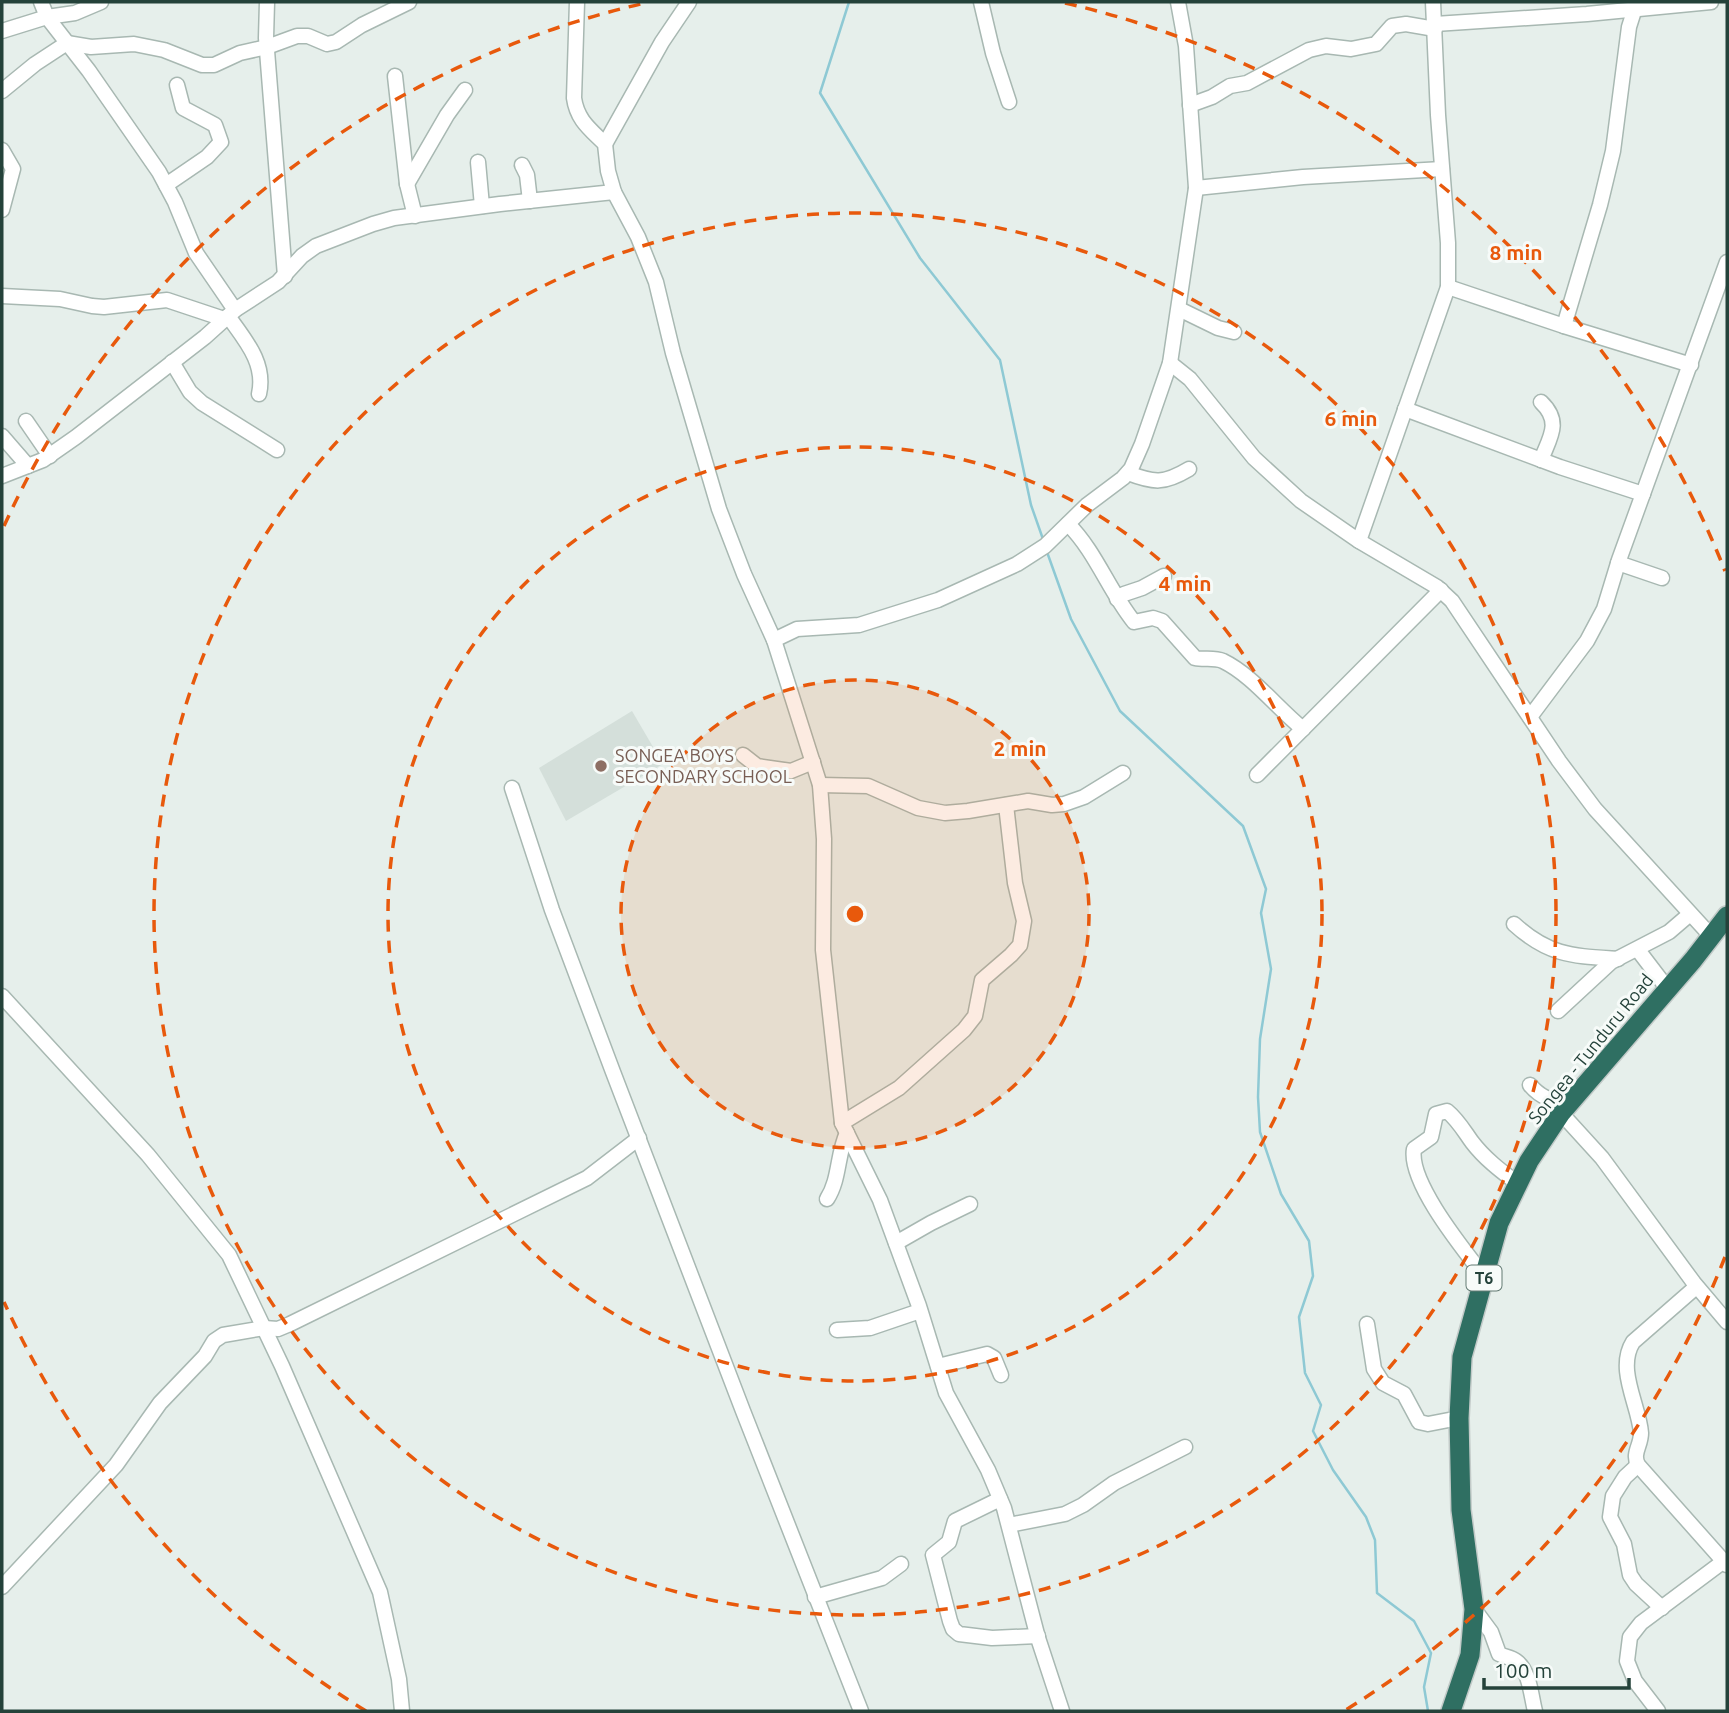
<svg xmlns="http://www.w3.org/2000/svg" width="1729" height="1713" font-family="Ubuntu,sans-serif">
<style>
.built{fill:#d4dfda}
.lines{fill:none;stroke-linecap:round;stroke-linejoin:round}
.stream{stroke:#8ec9d4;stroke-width:2.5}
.minor-casing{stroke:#a8b8b2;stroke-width:17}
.highway-casing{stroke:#c2cac8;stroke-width:22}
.minor{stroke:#fff;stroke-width:14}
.highway{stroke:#2f6f62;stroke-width:19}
.ring{fill:none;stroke:#e8590c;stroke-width:3.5;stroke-dasharray:12 9}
.education-dot{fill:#8d6e63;stroke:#f7fbf9;stroke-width:2.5}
.labels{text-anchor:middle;stroke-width:6;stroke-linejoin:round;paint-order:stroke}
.shield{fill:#f7fbf9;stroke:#637a73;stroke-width:2}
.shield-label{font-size:16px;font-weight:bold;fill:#24423a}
.education-label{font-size:18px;fill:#785e54;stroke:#f7fbf9;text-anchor:start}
.street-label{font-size:18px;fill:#24423a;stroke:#f7fbf9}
.centre{fill:#e8590c;stroke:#f7fbf9;stroke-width:3.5}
.ring-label{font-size:21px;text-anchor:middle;font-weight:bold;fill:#e8590c;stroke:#f7fbf9;stroke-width:6;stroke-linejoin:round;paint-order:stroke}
</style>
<rect width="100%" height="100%" fill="#e6efeb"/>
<polygon class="built" points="632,711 663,764 566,821 539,768"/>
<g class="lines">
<g class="stream">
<polyline points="849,2 820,93 920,258 1000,360 1031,505 1044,542"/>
<polyline points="1047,552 1071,619 1120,711 1243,826 1266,889 1261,913 1271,969 1260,1039 1258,1097 1260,1132 1281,1194 1309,1241 1313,1276 1299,1317 1305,1373 1321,1405 1313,1431 1333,1470 1366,1517 1375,1540 1377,1593 1414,1621 1431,1653 1424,1687 1428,1711"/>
</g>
<defs>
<g id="minor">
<polyline points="41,2 47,17 89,71 159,172 175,202 196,253 235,310"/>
<polyline points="267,2 266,38 285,276"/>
<path d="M577 2 574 98C577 120 590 129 605 144L608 171 614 192 638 237 656 282 673 353 719 509 744 574 774 640 820 785 824 839 823 950 842 1123 880 1200 919 1306 946 1393 988 1470 1004 1508 1038 1638 1062 1711"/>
<polyline points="981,2 993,53 1009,102"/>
<polyline points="1435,24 1587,14 1711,2"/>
<polyline points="2,31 47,17 75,13 101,2"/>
<polyline points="395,76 407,184 415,216"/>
<polyline points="2,91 35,64 67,43 91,47 134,44 164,50 202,65 214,65 240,53 267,47 297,36 308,36 327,44 336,42 362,25 409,2"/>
<polyline points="1190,105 1212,97 1230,86 1247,83 1309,50 1326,46 1351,49 1376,44 1392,26 1406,24 1435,29"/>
<polyline points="605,144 662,42 689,2"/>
<polyline points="2,150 13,169 2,210"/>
<polyline points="478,162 482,206"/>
<polyline points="522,165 527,175 530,201"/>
<polyline points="407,184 447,115 465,90"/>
<polyline points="166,185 207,157 221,142 215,125 183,108 177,85"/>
<polyline points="1196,188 1303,177 1442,169"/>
<polyline points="1448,287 1564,326 1691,365"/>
<polyline points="2,296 60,299 92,306 104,307 167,300 224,319"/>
<polyline points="1179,309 1218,328 1234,332"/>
<path d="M228 316C245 340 266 363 259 394"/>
<polyline points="1564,326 1600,205 1613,151 1629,27 1635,8"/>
<polyline points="172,362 190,392 202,403 277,450"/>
<polyline points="1170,363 1190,379 1254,458 1301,501 1359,541 1437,587 1452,601 1559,761 1595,809 1711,936"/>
<path d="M1541 402C1562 422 1550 437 1541 460"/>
<polyline points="1405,409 1560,467 1643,494"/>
<polyline points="26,421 50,456"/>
<polyline points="2,436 28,466"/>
<path d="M1128 473C1154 483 1164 484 1189 469"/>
<polyline points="2,476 43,460 76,437 205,337 235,310 278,282 302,256 316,246 373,224 394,218 500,204 614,192"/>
<path d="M1068 524C1096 552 1109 591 1134 622L1153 618 1162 621 1195 658C1204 660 1214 657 1223 661 1252 675 1277 708 1303 729"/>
<polyline points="1359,541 1448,287 1448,243 1438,115 1433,2"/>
<polyline points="1618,563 1662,578"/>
<polyline points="1117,599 1124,594 1142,588 1164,576"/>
<polyline points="774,640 797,629 859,625 938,600 1017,564 1045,546 1087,505 1123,478 1131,469 1142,444 1170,363 1196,188 1186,46 1178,2"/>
<polyline points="1530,717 1587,641 1604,609 1619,560 1727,262"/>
<polyline points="743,755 757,766 791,771 813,762"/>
<polyline points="1257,775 1441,590"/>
<polyline points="820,785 868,786 918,808 945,813 968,811 1028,801 1052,805 1064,804 1084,797 1123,773"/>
<polyline points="512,788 552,910 613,1072 743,1411 861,1711"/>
<path d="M1514 924C1549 956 1573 956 1618 959"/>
<polyline points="1638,950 1667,988"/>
<polyline points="2,996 148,1155 229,1255 282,1366 380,1592 399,1679 402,1711"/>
<polyline points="1558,1011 1611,962 1669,932 1690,914"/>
<path d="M1530 1085C1540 1097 1555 1104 1572 1101"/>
<polyline points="1561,1113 1602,1158 1694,1283 1727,1322"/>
<polyline points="842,1123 899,1088 964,1030 975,1016 982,980 1011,955 1020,945 1024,921 1015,883 1006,805"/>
<path d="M827 1199C840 1179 837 1154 847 1133"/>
<polyline points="896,1243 931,1223 970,1204"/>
<path d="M1484 1276C1464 1250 1408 1182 1414 1149L1431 1137 1436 1114 1447 1111C1458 1120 1464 1131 1472 1142 1485 1159 1501 1171 1518 1184"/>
<path d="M1696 1287 1633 1342C1616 1369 1639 1405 1641 1433 1641 1446 1632 1453 1638 1465L1727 1565"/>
<polyline points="1367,1324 1374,1369 1383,1383 1404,1394 1419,1422 1428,1424 1459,1418"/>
<polyline points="837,1330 870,1328 920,1311"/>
<polyline points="938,1366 987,1354 994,1358 1001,1375"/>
<polyline points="1638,1465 1625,1477 1613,1496 1610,1517 1624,1544 1630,1575 1636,1584 1662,1608"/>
<polyline points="1000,1499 955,1521 949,1542 933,1555 950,1621 953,1629 959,1634 992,1638 1038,1636"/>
<polyline points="1009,1525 1065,1514 1083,1505 1114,1483 1185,1447"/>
<polyline points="2,1587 116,1465 160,1403 205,1356 214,1341 223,1335 264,1328 278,1329 290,1324 587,1178 639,1138"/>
<polyline points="815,1597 882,1578 901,1564"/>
<path d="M1474 1609 1491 1632 1499 1654C1505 1657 1511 1657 1516 1661 1530 1671 1531 1696 1535 1711"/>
<polyline points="1658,1711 1635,1681 1627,1661 1630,1637 1641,1623 1724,1561"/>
</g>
<polyline id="highway" points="1451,1711 1470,1655 1474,1609 1461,1510 1459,1418 1462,1357 1499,1223 1529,1161 1561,1113 1693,960 1727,916"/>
</defs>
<use href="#minor" class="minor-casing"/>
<use href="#highway" class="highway-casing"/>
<use href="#minor" class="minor"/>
<use href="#highway" class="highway"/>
</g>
<circle cx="855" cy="914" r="234" fill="#e8590c" fill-opacity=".12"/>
<g class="ring">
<circle cx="855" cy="914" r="234"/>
<circle cx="855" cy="914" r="467"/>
<circle cx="855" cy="914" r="701"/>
<path d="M1725 1257A935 935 0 0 1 1344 1711M366 1711A935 935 0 0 1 4 1302M4 526A935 935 0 0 1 645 3M1065 3A935 935 0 0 1 1725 571"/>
</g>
<circle class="education-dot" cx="601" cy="766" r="7"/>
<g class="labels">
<rect class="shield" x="1466.5" y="1265.5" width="35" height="25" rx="5"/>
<g class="shield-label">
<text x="1484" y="1284">T6</text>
</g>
<g class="education-label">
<text x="615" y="762">SONGEA BOYS<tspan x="615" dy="21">SECONDARY SCHOOL</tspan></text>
</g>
<g class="street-label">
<text transform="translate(1591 1049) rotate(-51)" y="6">Songea - Tunduru Road</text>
</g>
</g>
<circle cx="855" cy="914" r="10" class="centre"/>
<g class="ring-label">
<text x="1516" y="260">8 min</text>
<text x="1351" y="426">6 min</text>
<text x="1185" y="591">4 min</text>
<text x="1020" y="756">2 min</text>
</g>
<rect width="1729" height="1713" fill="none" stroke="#24423a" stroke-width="7"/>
<path d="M1484 1678v10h145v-10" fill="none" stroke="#24423a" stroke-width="3.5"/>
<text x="1494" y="1678" font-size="21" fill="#24423a" stroke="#f7fbf9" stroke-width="5" paint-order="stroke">100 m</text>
</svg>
